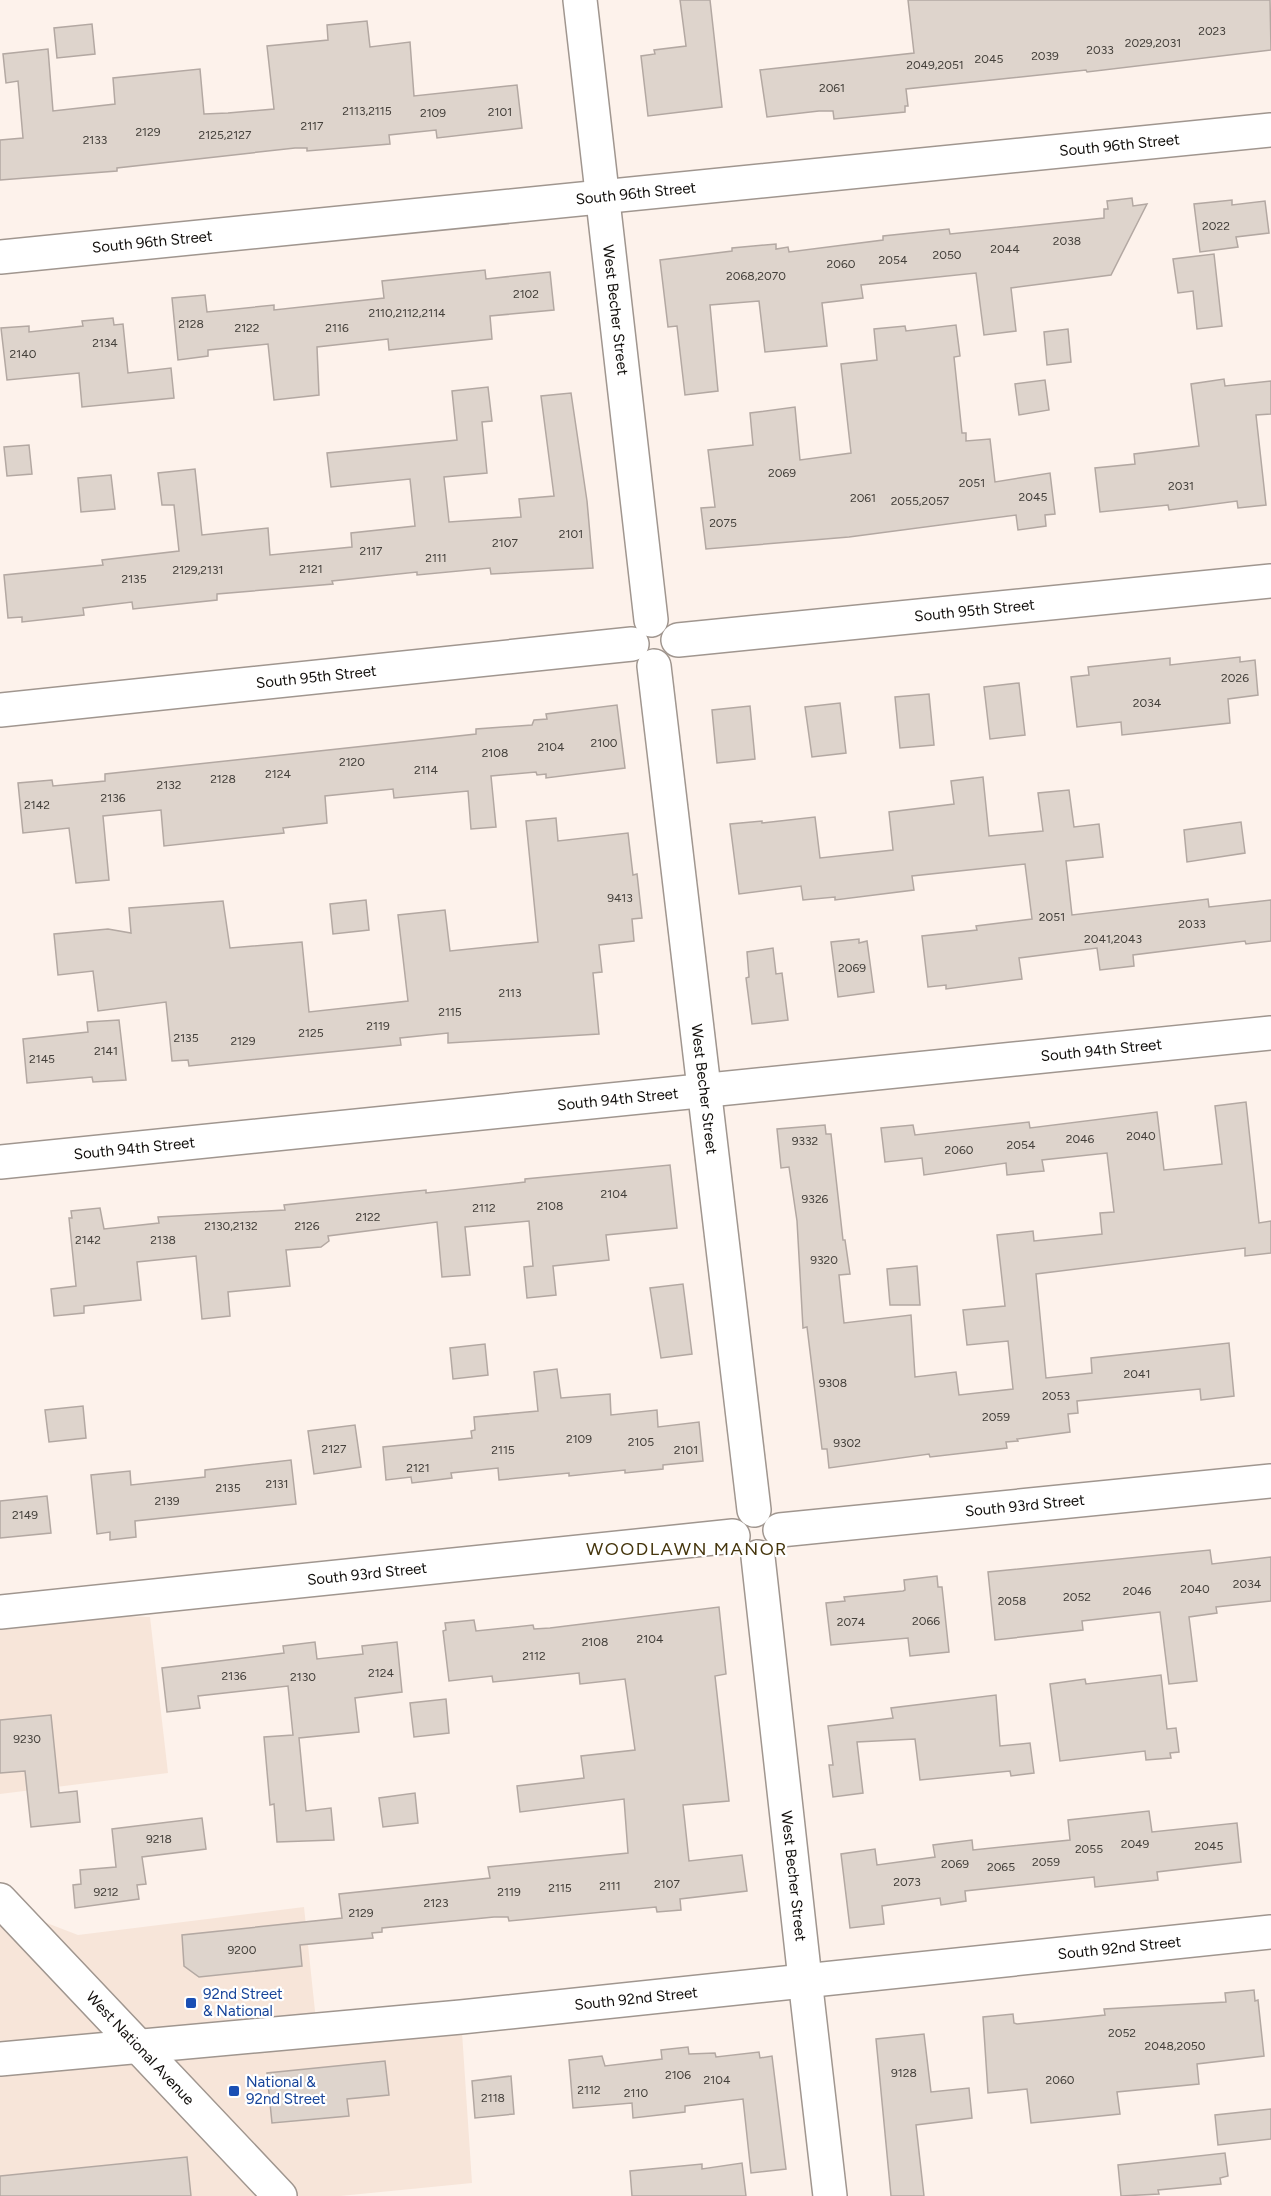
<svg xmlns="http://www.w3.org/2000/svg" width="1271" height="2196" font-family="Figtree,sans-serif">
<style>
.built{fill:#f7e5d9}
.building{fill:#ded4cc;stroke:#b3a8a2;stroke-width:1.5}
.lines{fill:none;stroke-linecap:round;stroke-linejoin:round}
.street-casing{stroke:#a0968f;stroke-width:36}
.secondary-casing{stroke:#a0968f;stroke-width:36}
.street{stroke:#fff;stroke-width:33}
.secondary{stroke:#fff;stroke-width:33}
.transit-dot{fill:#1a4fb4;stroke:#fff;stroke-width:2}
.labels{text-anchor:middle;stroke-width:4.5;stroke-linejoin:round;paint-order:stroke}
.number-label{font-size:12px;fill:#44403b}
.street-label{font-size:15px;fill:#110e0b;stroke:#fff}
.transit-label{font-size:15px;fill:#164399;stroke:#fff;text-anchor:start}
.quarter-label{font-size:18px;letter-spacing:1.5px;fill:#45350c;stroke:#fff}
</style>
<rect width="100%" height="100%" fill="#fdf2eb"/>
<g class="built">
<polygon points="0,1611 150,1617 168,1773 0,1794"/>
<polygon points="0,1905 78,1935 304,1907 317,2030 461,2017 472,2183 340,2196 0,2196"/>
</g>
<g class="building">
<polygon points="680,0 710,0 722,107 648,116 641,56 655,54 654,50 686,46"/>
<polygon points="908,0 1270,0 1271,50 1087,72 1086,70 906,89 908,106 905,106 905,112 834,119 833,111 819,111 767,117 760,70 914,53"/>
<polygon points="367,21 370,47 410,42 414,96 517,85 522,128 437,138 436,130 389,135 390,144 307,151 307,148 295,148 117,168 117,171 0,180 0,140 23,138 18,81 6,83 3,54 48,49 53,111 115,104 113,78 200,69 204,114 228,113 274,109 267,46 328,40 327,25"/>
<polygon points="92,24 95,54 57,58 54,28"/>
<polygon points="1132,198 1133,206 1147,204 1111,275 1011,288 1016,331 984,335 976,273 861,285 863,298 822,303 827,346 765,352 759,301 710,305 718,391 685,395 677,326 668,327 660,260 732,251 732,248 776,244 776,249 788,247 789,252 883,240 883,236 949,229 950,234 1104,218 1104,209 1108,209 1107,201"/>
<polygon points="1232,200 1232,205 1265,201 1269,233 1236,237 1238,247 1200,252 1194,204"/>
<polygon points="1214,254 1222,326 1197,329 1193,291 1178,293 1173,259"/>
<polygon points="485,270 486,279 550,272 554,310 490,316 492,339 389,350 388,339 317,347 319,395 274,400 268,344 208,350 208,356 178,360 172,298 205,295 207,312 274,305 274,310 384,298 382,281"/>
<polygon points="113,318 114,325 123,324 128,373 171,368 174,398 82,407 79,373 7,380 1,328 29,326 29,332 83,326 82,321"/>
<polygon points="956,325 960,356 954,357 962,433 966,433 966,441 990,439 995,482 1050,473 1055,514 1045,515 1046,526 1018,530 1016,515 849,537 706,549 701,508 715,507 708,450 753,445 750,413 795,407 800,460 851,453 841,364 877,360 874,329 905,326 906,331"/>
<polygon points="1068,329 1071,362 1047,365 1044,332"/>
<polygon points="1224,379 1225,386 1271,381 1271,414 1256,415 1266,505 1238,508 1237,501 1169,510 1168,505 1100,512 1095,468 1135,464 1134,454 1199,446 1191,384"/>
<polygon points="1045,380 1049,410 1019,415 1015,384"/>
<polygon points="488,387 492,421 482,422 487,473 444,477 449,522 521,517 519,499 554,496 541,396 571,393 587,501 593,568 491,574 490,568 417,575 417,572 332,581 333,584 217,594 217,600 133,609 132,602 83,608 84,615 22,622 22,617 8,618 4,575 103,565 102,560 179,551 174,505 162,505 158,473 195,469 202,535 268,528 270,555 352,547 351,533 415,526 410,479 331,487 327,453 457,440 452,391"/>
<polygon points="29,445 32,474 7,476 4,447"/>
<polygon points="111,475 115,509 81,512 78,478"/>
<polygon points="1240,657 1240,662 1255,660 1258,695 1228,699 1230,723 1122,735 1121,722 1077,727 1071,677 1089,675 1088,667 1170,658 1170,665"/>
<polygon points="1019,683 1025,735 990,739 984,687"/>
<polygon points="929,694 934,745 900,748 895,697"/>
<polygon points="840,703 846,753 812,757 805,707"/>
<polygon points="617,705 625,768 546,778 546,774 537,775 536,772 491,776 496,827 471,829 468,791 394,798 393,789 325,796 327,823 283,828 284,833 164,846 161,810 103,816 109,880 76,883 69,828 23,833 18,783 52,780 53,786 105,781 105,774 476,734 476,729 532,725 534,720 547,719 546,714"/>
<polygon points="750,706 755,759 717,763 712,710"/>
<polygon points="983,777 989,836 1043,831 1038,793 1069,790 1074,827 1099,824 1103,857 1066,861 1072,915 1208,899 1209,907 1271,900 1271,941 1246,944 1245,941 1133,955 1134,966 1100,970 1097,948 1019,958 1022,979 946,989 946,985 928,987 922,936 977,930 976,926 1032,919 1025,864 912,876 914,890 835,900 835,897 803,900 801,886 739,894 730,824 762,821 762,823 815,817 820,858 893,850 889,812 954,804 951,781"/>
<polygon points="556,818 558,841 628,833 633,875 637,874 642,918 632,919 634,941 599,945 602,972 593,973 599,1034 448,1043 448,1033 400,1038 401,1045 189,1066 188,1060 172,1061 166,1002 98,1011 93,971 58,975 54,934 108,929 131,933 129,908 223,901 230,948 302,942 309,1012 408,1001 398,915 445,910 450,951 538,942 526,821"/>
<polygon points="1241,822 1245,853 1187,862 1184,830"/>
<polygon points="366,900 369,930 333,934 330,904"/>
<polygon points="859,939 859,943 867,941 874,992 838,997 831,942"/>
<polygon points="773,948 776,974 782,973 788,1020 752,1024 746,978 749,977 747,952"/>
<polygon points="119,1020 126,1080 93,1082 92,1077 27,1083 23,1039 88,1032 87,1022"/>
<polygon points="1246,1102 1259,1223 1271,1221 1271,1253 1245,1256 1245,1248 1036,1274 1046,1378 1092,1373 1091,1358 1229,1343 1234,1396 1201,1400 1200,1389 1077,1401 1078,1413 1068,1414 1070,1432 1017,1439 1018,1441 1006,1442 1007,1448 930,1457 929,1454 829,1468 827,1449 822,1449 807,1327 803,1328 797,1221 789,1167 781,1168 777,1129 825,1125 826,1134 831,1134 843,1240 845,1240 850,1274 839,1275 844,1323 911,1315 915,1377 956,1372 959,1395 1013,1389 1008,1341 967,1345 963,1310 1005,1306 997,1235 1033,1231 1034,1241 1102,1234 1100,1213 1114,1212 1107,1153 1042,1160 1044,1171 1033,1172 1007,1175 1006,1163 924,1175 922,1158 885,1162 881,1128 913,1125 915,1135 1029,1122 1030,1128 1157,1112 1164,1170 1222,1164 1215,1106"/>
<polygon points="670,1165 677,1228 606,1235 609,1260 553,1266 556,1295 527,1298 524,1267 533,1266 529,1221 465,1227 470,1275 442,1277 437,1222 328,1236 329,1241 321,1247 286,1250 290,1286 228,1292 230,1316 202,1319 196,1256 137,1262 141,1300 84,1306 84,1313 54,1316 51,1289 76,1286 69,1218 72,1218 71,1211 100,1208 104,1229 159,1223 158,1217 285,1210 284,1205 426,1190 426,1193 525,1182 525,1179"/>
<polygon points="917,1266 920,1305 890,1305 887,1269"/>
<polygon points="683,1284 692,1354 661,1358 650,1288"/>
<polygon points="485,1344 488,1375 453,1379 450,1348"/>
<polygon points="557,1369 561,1398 610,1394 611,1415 657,1410 658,1427 699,1422 703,1461 663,1465 663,1469 625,1473 625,1470 569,1476 569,1473 499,1480 498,1468 451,1473 452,1478 412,1483 411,1477 386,1480 383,1447 472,1438 471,1431 475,1430 474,1417 538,1411 534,1372"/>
<polygon points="83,1406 86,1438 49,1442 45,1410"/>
<polygon points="355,1425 361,1467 314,1474 308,1431"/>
<polygon points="291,1460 296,1504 135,1521 136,1537 110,1540 110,1532 97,1534 91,1475 130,1471 131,1485 205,1477 205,1470"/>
<polygon points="47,1496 51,1533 0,1538 0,1501"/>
<polygon points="1210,1550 1212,1564 1271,1557 1271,1601 1216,1607 1217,1613 1189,1617 1197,1681 1169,1684 1160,1612 1082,1621 1083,1630 995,1640 988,1572"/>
<polygon points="937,1576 938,1587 942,1587 949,1652 910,1656 908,1638 831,1645 826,1603 845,1601 844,1597 903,1591 905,1590 904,1580"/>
<polygon points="719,1607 726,1674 715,1676 729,1801 683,1805 689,1861 742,1855 747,1891 680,1899 681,1910 657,1912 656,1907 509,1921 508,1917 494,1917 382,1928 382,1932 372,1933 373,1938 300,1945 302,1966 199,1977 184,1966 182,1935 342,1918 339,1894 490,1878 488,1867 628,1853 624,1799 520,1812 517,1786 584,1778 581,1756 635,1750 625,1679 580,1684 579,1673 493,1682 492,1676 449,1681 443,1631 446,1630 445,1623 474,1620 476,1631 533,1625 534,1629 550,1628"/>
<polygon points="315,1642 317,1659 363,1654 362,1646 397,1642 402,1692 355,1698 359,1732 299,1738 306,1811 331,1808 334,1840 277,1842 274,1804 270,1805 264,1737 293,1735 288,1686 198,1696 200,1708 167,1712 162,1668 284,1653 283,1646"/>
<polygon points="1161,1675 1167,1729 1176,1728 1179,1752 1170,1753 1171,1758 1146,1760 1145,1751 1060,1761 1050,1684 1085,1679 1086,1684"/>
<polygon points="996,1695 1000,1746 1030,1743 1034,1773 1011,1776 1010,1771 920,1780 915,1739 857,1742 863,1793 833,1797 829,1765 833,1765 828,1726 893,1718 891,1708"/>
<polygon points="446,1699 449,1733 414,1737 410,1703"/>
<polygon points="51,1715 59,1793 77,1791 80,1822 31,1827 25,1771 0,1773 0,1720"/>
<polygon points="415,1793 418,1823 383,1827 379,1798"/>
<polygon points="1149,1811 1152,1832 1237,1823 1241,1862 1157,1872 1158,1880 1095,1887 1094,1877 965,1891 966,1901 941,1905 940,1898 882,1906 884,1924 850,1928 841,1854 875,1849 877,1865 935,1857 933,1845 972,1840 973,1850 1070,1840 1068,1820"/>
<polygon points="202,1818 206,1849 142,1857 146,1884 137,1885 139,1899 75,1908 73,1885 81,1884 80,1870 116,1867 112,1829"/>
<polygon points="1254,1990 1255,2001 1258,2000 1264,2056 1197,2064 1199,2084 1117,2092 1120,2114 1031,2123 1027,2089 988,2093 983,2017 1013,2014 1014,2023 1017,2024 1105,2015 1104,2009 1226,2002 1225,1993"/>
<polygon points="924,2034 931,2092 969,2088 972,2118 916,2125 924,2196 891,2196 876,2039"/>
<polygon points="688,2047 689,2054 715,2053 716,2057 759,2052 760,2058 772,2056 786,2169 751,2173 743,2099 685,2106 685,2112 633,2118 632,2103 573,2108 569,2060 602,2056 605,2066 662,2059 661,2050"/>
<polygon points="385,2061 389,2095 347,2099 349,2116 272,2123 267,2073"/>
<polygon points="511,2076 514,2114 475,2118 472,2081"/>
<polygon points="1271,2109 1271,2139 1218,2145 1215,2115"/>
<polygon points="1225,2153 1228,2176 1220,2178 1221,2184 1158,2190 1159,2194 1121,2196 1118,2165"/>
<polygon points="187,2157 191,2196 0,2196 0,2176"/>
<polygon points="742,2163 746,2196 632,2196 630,2171 702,2164 702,2169"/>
</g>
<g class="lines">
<defs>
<g id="street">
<path id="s1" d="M580 0 651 620"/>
<path id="s2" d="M0 257 1271 130"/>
<path id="s3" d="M678 640 1271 581"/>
<path id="s4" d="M654 666 754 1510"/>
<path id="s5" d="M0 710 632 644"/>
<path id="s6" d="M0 1162 1271 1033"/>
<path id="s7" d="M780 1530 1271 1481"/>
<path id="s8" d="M758 1557 805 1979"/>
<path id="s9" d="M0 1612 733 1536"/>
</g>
<g id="secondary">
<path id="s10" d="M0 1900 280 2196"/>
<polyline points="805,1979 830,2196"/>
<path id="s11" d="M0 2059 461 2017 1271 1932"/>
</g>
</defs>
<use href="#street" class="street-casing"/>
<use href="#secondary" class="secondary-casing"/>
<use href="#street" class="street"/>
<use href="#secondary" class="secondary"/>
</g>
<g class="transit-dot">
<rect x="185" y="1997" width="12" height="12" rx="3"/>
<rect x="228" y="2085" width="12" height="12" rx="3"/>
</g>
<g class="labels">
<g class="number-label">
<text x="1212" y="35">2023</text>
<text x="1153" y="47">2029,2031</text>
<text x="1100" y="54">2033</text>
<text x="1045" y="60">2039</text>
<text x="989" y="63">2045</text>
<text x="935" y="69">2049,2051</text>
<text x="832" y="92">2061</text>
<text x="367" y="115">2113,2115</text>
<text x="500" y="116">2101</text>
<text x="433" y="117">2109</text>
<text x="312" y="130">2117</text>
<text x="148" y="136">2129</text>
<text x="225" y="139">2125,2127</text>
<text x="95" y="144">2133</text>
<text x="1216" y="230">2022</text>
<text x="1067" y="245">2038</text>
<text x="1005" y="253">2044</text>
<text x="947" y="259">2050</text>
<text x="893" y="264">2054</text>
<text x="841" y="268">2060</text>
<text x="756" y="280">2068,2070</text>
<text x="526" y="298">2102</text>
<text x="407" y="317">2110,2112,2114</text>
<text x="191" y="328">2128</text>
<text x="247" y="332">2122</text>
<text x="337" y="332">2116</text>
<text x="105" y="347">2134</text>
<text x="23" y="358">2140</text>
<text x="782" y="477">2069</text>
<text x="972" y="487">2051</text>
<text x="1181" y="490">2031</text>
<text x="1033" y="501">2045</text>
<text x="863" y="502">2061</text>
<text x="920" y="505">2055,2057</text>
<text x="723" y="527">2075</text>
<text x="571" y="538">2101</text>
<text x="505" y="547">2107</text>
<text x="371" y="555">2117</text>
<text x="436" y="562">2111</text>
<text x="311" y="573">2121</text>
<text x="198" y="574">2129,2131</text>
<text x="134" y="583">2135</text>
<text x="1235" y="682">2026</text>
<text x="1147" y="707">2034</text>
<text x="604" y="747">2100</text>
<text x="551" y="751">2104</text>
<text x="495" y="757">2108</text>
<text x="352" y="766">2120</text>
<text x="426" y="774">2114</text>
<text x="278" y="778">2124</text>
<text x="223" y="783">2128</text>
<text x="169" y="789">2132</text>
<text x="113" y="802">2136</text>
<text x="37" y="809">2142</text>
<text x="620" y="902">9413</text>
<text x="1052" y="921">2051</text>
<text x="1192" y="928">2033</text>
<text x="1113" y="943">2041,2043</text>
<text x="852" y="972">2069</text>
<text x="510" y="997">2113</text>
<text x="450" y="1016">2115</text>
<text x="378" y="1030">2119</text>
<text x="311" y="1037">2125</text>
<text x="186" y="1042">2135</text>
<text x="243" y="1045">2129</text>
<text x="106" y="1055">2141</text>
<text x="42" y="1063">2145</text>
<text x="1141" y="1140">2040</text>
<text x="1080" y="1143">2046</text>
<text x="805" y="1145">9332</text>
<text x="1021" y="1149">2054</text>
<text x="959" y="1154">2060</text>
<text x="614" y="1198">2104</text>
<text x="815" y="1203">9326</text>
<text x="550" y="1210">2108</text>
<text x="484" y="1212">2112</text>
<text x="368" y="1221">2122</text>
<text x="231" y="1230">2130,2132</text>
<text x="307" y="1230">2126</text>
<text x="88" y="1244">2142</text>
<text x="163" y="1244">2138</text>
<text x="824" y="1264">9320</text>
<text x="1137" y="1378">2041</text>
<text x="833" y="1387">9308</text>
<text x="1056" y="1400">2053</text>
<text x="996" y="1421">2059</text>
<text x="579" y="1443">2109</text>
<text x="641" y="1446">2105</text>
<text x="847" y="1447">9302</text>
<text x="334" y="1453">2127</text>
<text x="503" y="1454">2115</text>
<text x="686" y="1454">2101</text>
<text x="418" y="1472">2121</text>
<text x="277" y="1488">2131</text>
<text x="228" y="1492">2135</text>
<text x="167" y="1505">2139</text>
<text x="25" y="1519">2149</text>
<text x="1247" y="1588">2034</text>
<text x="1195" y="1593">2040</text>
<text x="1137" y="1595">2046</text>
<text x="1077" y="1601">2052</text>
<text x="1012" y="1605">2058</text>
<text x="926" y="1625">2066</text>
<text x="851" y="1626">2074</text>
<text x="650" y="1643">2104</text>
<text x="595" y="1646">2108</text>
<text x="534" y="1660">2112</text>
<text x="381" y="1677">2124</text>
<text x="234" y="1680">2136</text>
<text x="303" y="1681">2130</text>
<text x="27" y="1743">9230</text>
<text x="159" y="1843">9218</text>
<text x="1135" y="1848">2049</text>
<text x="1209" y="1850">2045</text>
<text x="1089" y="1853">2055</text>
<text x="1046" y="1866">2059</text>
<text x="955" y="1868">2069</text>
<text x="1001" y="1871">2065</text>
<text x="907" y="1886">2073</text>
<text x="667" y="1888">2107</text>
<text x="610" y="1890">2111</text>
<text x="560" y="1892">2115</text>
<text x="106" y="1896">9212</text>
<text x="509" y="1896">2119</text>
<text x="436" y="1907">2123</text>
<text x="361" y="1917">2129</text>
<text x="242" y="1954">9200</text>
<text x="1122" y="2037">2052</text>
<text x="1175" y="2050">2048,2050</text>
<text x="904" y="2077">9128</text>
<text x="678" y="2079">2106</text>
<text x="717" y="2084">2104</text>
<text x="1060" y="2084">2060</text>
<text x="589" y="2094">2112</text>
<text x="636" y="2097">2110</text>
<text x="493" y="2102">2118</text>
</g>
<g class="street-label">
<text dy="5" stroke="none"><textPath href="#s2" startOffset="1125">South 96th Street</textPath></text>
<text dy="5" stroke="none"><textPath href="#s2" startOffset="639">South 96th Street</textPath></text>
<text dy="5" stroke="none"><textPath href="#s2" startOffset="153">South 96th Street</textPath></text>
<text dy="5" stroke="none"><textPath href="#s1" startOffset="312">West Becher Street</textPath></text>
<text dy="5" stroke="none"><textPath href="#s3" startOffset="298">South 95th Street</textPath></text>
<text dy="5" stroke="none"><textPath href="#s5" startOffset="318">South 95th Street</textPath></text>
<text dy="5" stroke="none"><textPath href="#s6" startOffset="1107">South 94th Street</textPath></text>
<text dy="5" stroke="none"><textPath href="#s4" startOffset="426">West Becher Street</textPath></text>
<text dy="5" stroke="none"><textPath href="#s6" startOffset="621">South 94th Street</textPath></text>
<text dy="5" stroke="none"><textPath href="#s6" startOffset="135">South 94th Street</textPath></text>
<text dy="5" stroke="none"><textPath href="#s7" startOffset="246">South 93rd Street</textPath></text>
<text dy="5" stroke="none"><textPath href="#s9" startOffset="369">South 93rd Street</textPath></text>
<text dy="5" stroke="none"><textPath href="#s8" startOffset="321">West Becher Street</textPath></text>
<text dy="5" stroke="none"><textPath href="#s11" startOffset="1125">South 92nd Street</textPath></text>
<text dy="5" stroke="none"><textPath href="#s11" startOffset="639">South 92nd Street</textPath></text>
<text dy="5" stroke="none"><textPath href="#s10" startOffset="204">West National Avenue</textPath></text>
</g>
<g class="transit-label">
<text x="203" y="1999">92nd Street<tspan x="203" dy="17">&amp; National</tspan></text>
<text x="246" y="2087">National &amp;<tspan x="246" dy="17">92nd Street</tspan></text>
</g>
<g class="quarter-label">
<text x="687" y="1555">WOODLAWN MANOR</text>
</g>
</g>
</svg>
